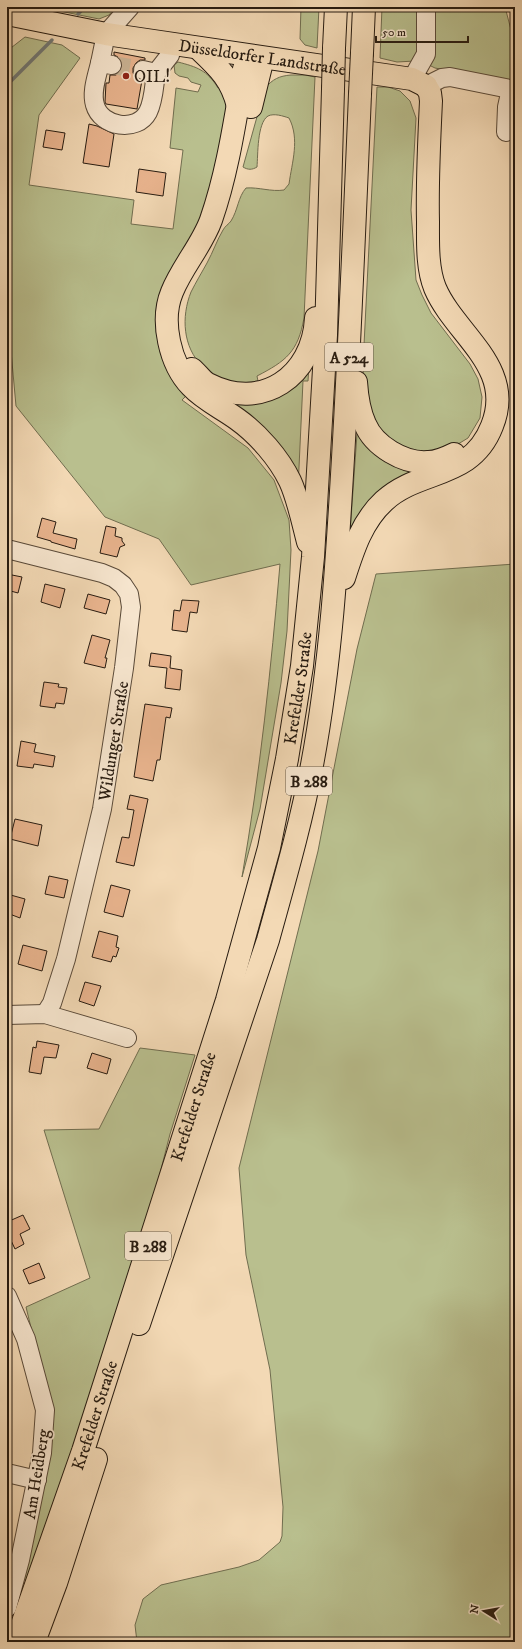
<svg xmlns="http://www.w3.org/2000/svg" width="522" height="1649" font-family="'IM FELL DW Pica',serif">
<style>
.green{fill:#b9bf8e;stroke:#706d4f}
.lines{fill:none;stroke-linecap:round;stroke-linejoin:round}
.stream{stroke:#717976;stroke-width:3.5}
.building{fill:#e9b48e;stroke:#271b10}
.minor-tunnel{stroke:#cab394;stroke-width:18;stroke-dasharray:18 9;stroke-linecap:butt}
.minor-casing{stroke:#5a4a39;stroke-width:20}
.major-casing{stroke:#271b10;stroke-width:24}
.highway-casing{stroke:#271b10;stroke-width:24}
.minor{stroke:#f7e6cf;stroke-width:18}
.major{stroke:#f3d9b5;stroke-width:22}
.highway{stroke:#f3d9b5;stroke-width:22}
.highway-bridge-casing{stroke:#271b10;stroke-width:24;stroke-linecap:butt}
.highway-bridge{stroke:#f3d9b5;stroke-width:22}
.poi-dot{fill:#8f2418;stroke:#f7e6cf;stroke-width:1.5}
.labels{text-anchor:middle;stroke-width:3.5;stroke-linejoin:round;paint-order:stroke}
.shield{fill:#f7e6cf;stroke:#655849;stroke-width:1}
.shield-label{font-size:16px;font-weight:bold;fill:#271b10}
.street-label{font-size:17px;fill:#271b10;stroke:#f7e6cf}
.poi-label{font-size:17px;fill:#271b10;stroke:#f7e6cf;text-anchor:start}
</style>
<rect width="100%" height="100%" fill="#f3d9b5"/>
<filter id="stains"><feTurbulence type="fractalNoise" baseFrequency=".005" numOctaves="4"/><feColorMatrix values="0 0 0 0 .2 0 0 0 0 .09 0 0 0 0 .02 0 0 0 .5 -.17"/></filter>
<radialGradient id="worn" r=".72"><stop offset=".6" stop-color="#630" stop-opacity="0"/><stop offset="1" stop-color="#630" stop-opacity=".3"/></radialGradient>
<g class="green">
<polygon points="40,7 116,7 109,15 99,19"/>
<polygon points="301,7 319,7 317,48 305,45 300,39"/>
<polygon points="382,7 420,7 421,54 415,61 397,62 380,58"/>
<polygon points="430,7 505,7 515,45 515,83 435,68 429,65"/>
<path d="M25 37 62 45 80 58 39 115 29 185 134 200 131 224 173 229 183 150 170 148 176 88 198 92 201 85 191 82 188 78 179 76 175 73 174 65 178 62C197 67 207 70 218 88L224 84 230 101 209 210 166 290 188 394 182 400 248 448 274 480 289 520 291 550 287 631 281 683 260 809 242 877C260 773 271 669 280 564L191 585 159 539 105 517 16 406 7 307V51Z"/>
<path d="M291 75H305L315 77 304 318C298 352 286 361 257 376L258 381C234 385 220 383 202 366 183 347 181 317 191 292 196 282 202 272 207 263 213 252 217 240 223 230 225 226 229 224 231 221 238 210 238 197 246 188 259 187 271 192 284 190L289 184C292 162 300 139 289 118 283 116 274 113 268 116 257 123 258 155 257 167 252 170 248 170 243 167L265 88C273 79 279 76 291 75Z"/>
<polygon points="377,87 388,87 400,91 410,101 416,118 411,210 416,280 422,295 431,313 470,364 478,379 482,397 480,418 468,438 450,449 419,455 388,442 369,414 364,395 363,365"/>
<polygon points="309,365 308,381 303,381 298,489 227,398"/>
<polygon points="357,434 434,468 350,533"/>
<polygon points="515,564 515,1642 137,1642 135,1625 143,1599 161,1585 239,1567 259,1560 280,1542 282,1536 283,1507 270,1370 246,1255 239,1168 318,851 357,649 376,574"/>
<polygon points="140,1048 195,1055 170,1134 156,1189 99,1371 27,1581 21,1578 47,1453 35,1344 26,1307 90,1278 44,1130 99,1129"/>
</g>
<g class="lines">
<g class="stream">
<polyline points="78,14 85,7"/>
<polyline points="7,85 52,40"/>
</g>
</g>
<g class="building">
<polygon points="114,52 145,58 145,60 140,60 136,63 133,68 133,73 136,77 142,80 137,109 106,104 105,102 106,83 109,83 110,75 116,75 120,72 122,67 122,61 118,57 114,55"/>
<polygon points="89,124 97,126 114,134 109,167 83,163"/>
<polygon points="46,130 65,133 62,150 43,147"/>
<polygon points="139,169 166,173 163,196 136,192"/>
<polygon points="42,518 56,522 53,533 77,539 75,549 51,542 51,541 37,537"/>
<polygon points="106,526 116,528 115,536 122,538 122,541 125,545 120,547 117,557 100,553"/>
<polygon points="7,574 22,577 18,593 7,590"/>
<polygon points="45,584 65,589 60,608 41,602"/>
<polygon points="88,594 110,600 106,614 84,608"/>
<polygon points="182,600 199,601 197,613 190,612 187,632 172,630 174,610 180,611"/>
<polygon points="92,635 110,640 105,658 107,658 105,668 84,663"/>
<polygon points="151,653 171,656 170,668 182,670 180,690 165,688 167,668 149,666"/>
<polygon points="44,682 59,684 58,687 67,688 64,704 56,703 55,708 40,706"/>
<polygon points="145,704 172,708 170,718 166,717 160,760 157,760 153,781 134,777"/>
<polygon points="21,741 36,744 34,752 55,756 53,767 34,764 33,768 17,766"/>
<polygon points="130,795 148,799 134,866 116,862 122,837 129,838 134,810 127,809"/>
<polygon points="15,819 42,825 38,846 10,839"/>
<polygon points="49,876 68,880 64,898 45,894"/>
<polygon points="111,885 130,890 123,917 104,912"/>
<polygon points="7,894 25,899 20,918 7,913"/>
<polygon points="99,931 118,936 116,947 119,948 116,957 113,956 111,962 92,957"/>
<polygon points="23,945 47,951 42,971 18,964"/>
<polygon points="85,982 101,986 94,1006 79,1001"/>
<polygon points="37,1041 59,1045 56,1058 44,1057 41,1074 29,1072 33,1047 36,1048"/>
<polygon points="92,1053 111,1059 107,1074 87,1068"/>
<polygon points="23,1215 30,1229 20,1234 24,1244 15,1249 7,1232 7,1222"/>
<polygon points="39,1263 45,1278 29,1284 23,1270"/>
</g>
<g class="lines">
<polyline class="minor-tunnel" points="112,65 143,70"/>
<defs>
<g id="minor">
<path d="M100 63C97 76 91 92 95 105 101 127 137 133 148 112 154 100 154 85 156 73"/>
<polyline points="112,65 100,63 106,34 130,7"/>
<polyline points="143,70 156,73 170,55 173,44"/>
<polyline points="412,79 426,54 426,7"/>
<polyline points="426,86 442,78 450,77 515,90"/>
<polyline points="506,132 507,107 511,89"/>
<polyline points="7,549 102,573 114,578 123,585 129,594 131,607 124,668 102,809 66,959 52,1003 45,1014"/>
<polyline points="7,1015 45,1014 127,1038"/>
<polyline points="7,1296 26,1339 45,1410 42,1453 20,1560 7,1608"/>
<polyline points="7,1473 37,1480"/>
</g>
<g id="major">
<path id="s1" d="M7 14 106 34 412 79 426 86"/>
</g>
<g id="highway">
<path d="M198 48C218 67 231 78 238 106"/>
<polyline points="334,48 336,7"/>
<polyline points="362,53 364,7"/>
<path d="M249 56 244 69C235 120 228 171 211 220 202 245 182 267 172 292 160 321 170 364 191 386 204 400 222 408 237 419 258 434 279 458 290 481 298 498 303 523 308 542"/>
<polyline points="251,107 263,58"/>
<path d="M192 369C197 373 202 381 208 384 262 412 313 376 316 318"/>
<path d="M356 382C357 397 359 411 365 424 374 446 404 464 428 462 437 462 446 458 454 454"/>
<path d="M344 578C353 550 362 521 384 501 420 468 471 480 492 426 516 367 455 335 435 288 427 268 428 243 428 222 427 181 429 142 431 101L430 93 426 86"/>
<path d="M139 1324 268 940C284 882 301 824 312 765 331 664 337 561 343 458 350 337 355 215 360 94"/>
<path id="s2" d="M16 1642 83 1451 227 1000 269 848 287 759 302 666 313 557 326 335 333 89"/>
<polyline points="34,1642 56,1583 96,1459"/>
</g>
</defs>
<use href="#minor" class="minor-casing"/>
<use href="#major" class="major-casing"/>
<use href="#highway" class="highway-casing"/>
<use href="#minor" class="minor"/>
<use href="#major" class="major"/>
<use href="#highway" class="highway"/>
<defs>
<g id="highway-bridge">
<polyline points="333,89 334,48"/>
<polyline points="360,94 362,53"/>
</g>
</defs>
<use href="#highway-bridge" class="highway-bridge-casing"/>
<use href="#highway-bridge" class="highway-bridge"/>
</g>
<circle class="poi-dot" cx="126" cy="76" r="4"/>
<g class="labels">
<g class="shield">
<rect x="325" y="343" width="48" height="28" rx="3"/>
<rect x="286" y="767" width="46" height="28" rx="3"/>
<rect x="125" y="1232" width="46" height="28" rx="3"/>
</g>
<g class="shield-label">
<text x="349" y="363">A 524</text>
<text x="309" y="787">B 288</text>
<text x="148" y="1252">B 288</text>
</g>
<g class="street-label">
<text dy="6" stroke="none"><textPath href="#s1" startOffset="259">Düsseldorfer Landstraße</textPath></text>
<text dy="6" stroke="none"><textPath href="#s2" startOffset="996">Krefelder Straße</textPath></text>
<text transform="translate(113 741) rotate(-81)" y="6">Wildunger Straße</text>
<text dy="6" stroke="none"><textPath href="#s2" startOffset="564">Krefelder Straße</textPath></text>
<text dy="6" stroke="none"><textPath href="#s2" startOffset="240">Krefelder Straße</textPath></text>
<text transform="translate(36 1474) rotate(-81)" y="6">Am Heidberg</text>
</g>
<g class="poi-label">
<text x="134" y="82">OIL!</text>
</g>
</g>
<rect width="522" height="1649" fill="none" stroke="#f3d9b5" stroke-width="24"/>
<rect x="8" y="8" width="506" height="1633" fill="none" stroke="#271b10" stroke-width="2"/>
<rect x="12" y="12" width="498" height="1625" fill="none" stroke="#271b10"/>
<g transform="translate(484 1611) rotate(281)" stroke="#f7e6cf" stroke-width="3" paint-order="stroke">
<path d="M0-3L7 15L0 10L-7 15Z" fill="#271b10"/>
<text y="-6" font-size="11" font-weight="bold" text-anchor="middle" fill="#271b10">N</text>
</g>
<path d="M376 36v6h92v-6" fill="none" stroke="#271b10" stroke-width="2"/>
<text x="382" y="36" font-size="12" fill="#271b10" stroke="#f7e6cf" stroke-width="3" paint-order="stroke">50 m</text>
<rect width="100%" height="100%" filter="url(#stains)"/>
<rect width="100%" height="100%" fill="url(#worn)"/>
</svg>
